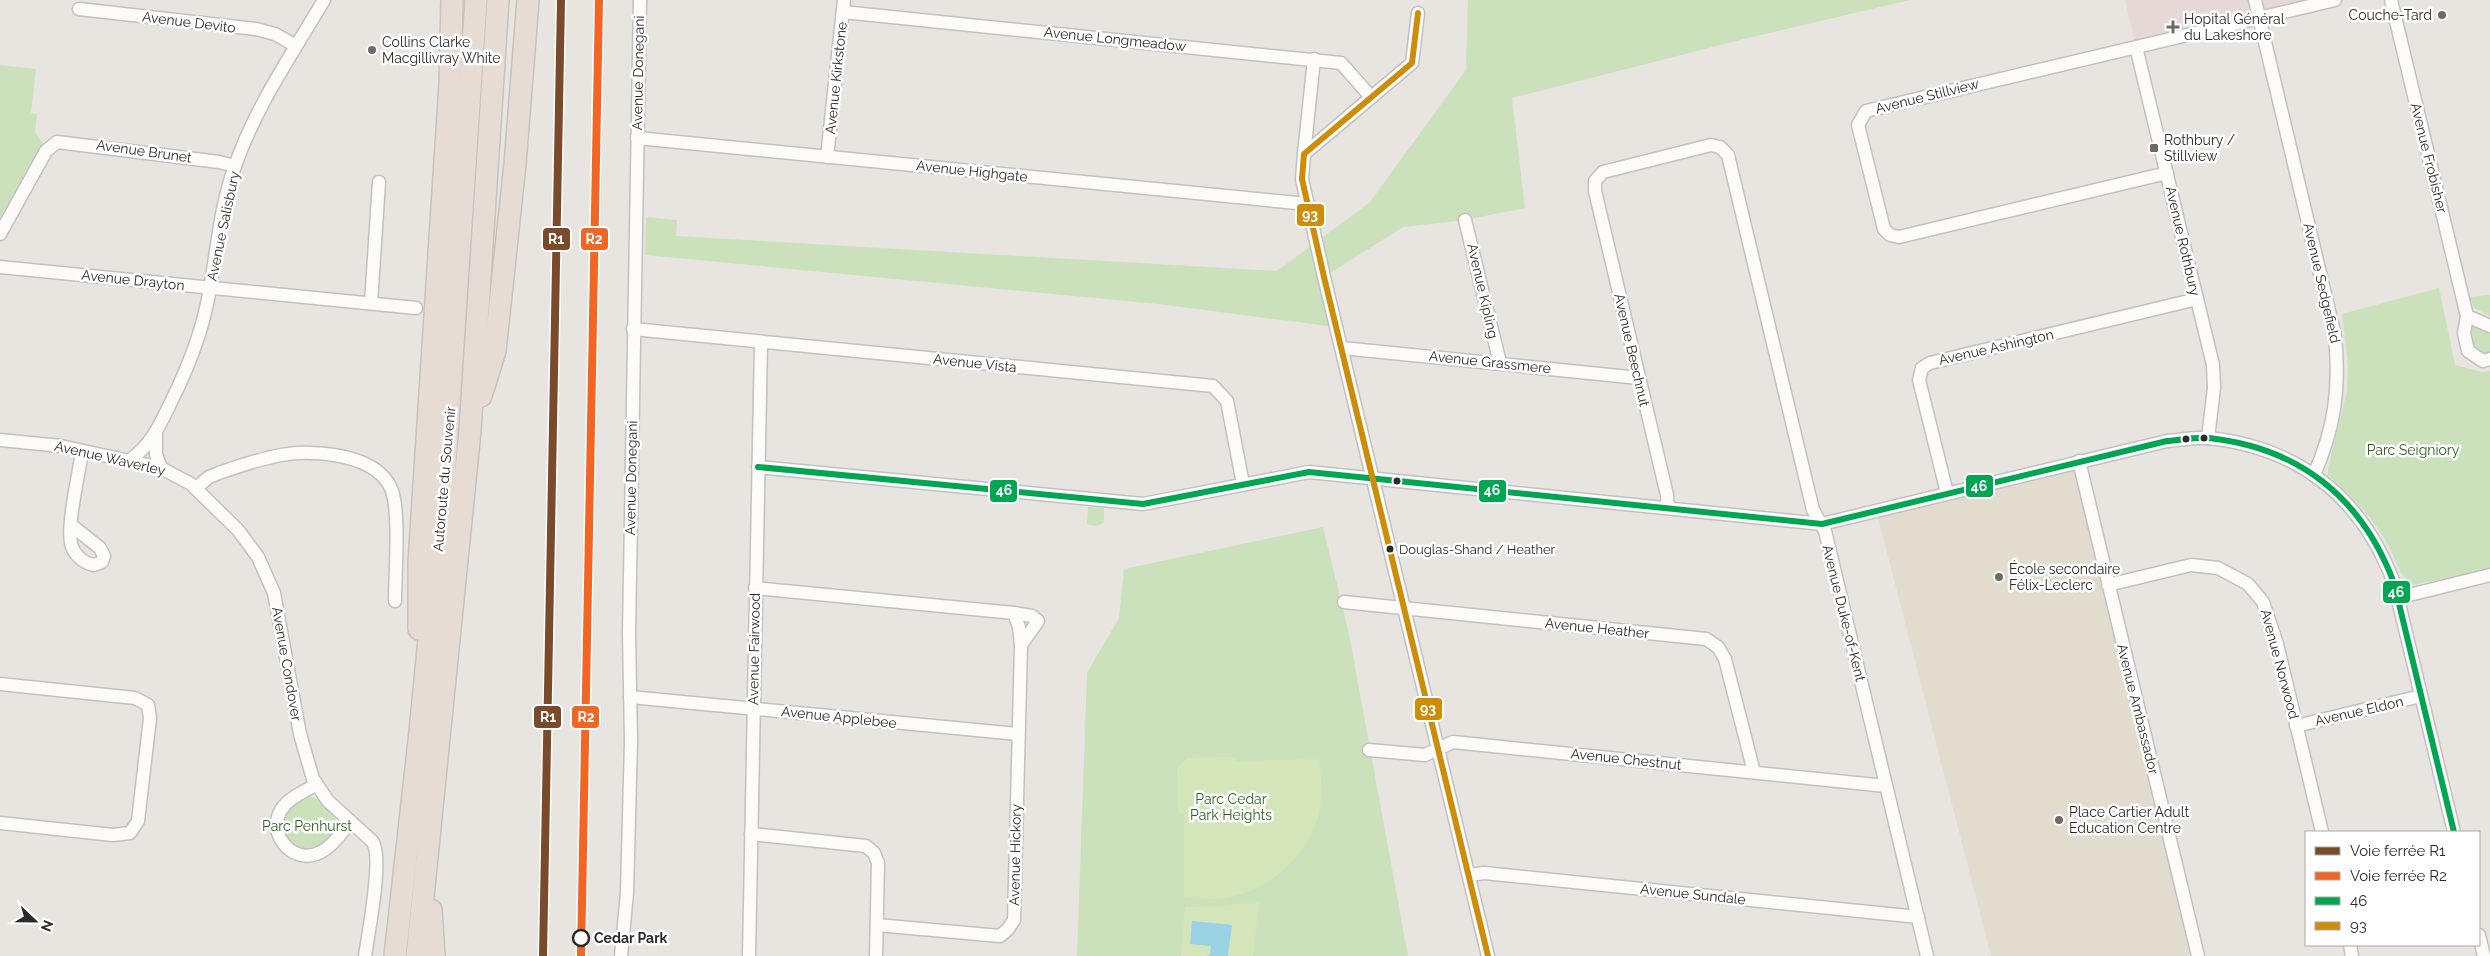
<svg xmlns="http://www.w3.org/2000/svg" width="2490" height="956" font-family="Raleway,sans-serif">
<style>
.education{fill:#e2dccf}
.medical{fill:#e6d8d7}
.green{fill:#cbe1bb}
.pitch{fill:#d5e5ba}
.water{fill:#99d1e5}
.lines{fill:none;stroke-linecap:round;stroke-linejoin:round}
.minor-casing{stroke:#c2c1c1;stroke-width:15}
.motorway-casing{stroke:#c4c3c1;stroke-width:24}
.minor{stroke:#fcfbfa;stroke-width:12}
.motorway{stroke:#e7dcd4;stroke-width:21}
.bus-1-casing{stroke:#fff;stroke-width:10}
.bus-2-casing{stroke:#fff;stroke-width:10}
.bus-1{stroke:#00a651;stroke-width:6}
.bus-2{stroke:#ce8d08;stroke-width:6}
.rail-1-casing{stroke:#fff;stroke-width:11}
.rail-2-casing{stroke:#fff;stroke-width:11}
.rail-1{stroke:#7a4b2a;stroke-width:8}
.rail-2{stroke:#f26522;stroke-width:8}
.poi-dot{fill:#6c6b6a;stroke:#fff;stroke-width:2}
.bus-dot{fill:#2a2a2a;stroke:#fff;stroke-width:2}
.stop-dot{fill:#fff;stroke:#2a2a2a;stroke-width:2.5}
.labels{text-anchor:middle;stroke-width:5;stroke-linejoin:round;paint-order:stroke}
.bus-label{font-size:13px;fill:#2a2a2a;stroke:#fff;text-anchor:start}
.poi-label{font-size:14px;fill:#2a2a2a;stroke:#fff;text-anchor:start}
.street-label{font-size:14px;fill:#2a2a2a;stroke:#fff}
.park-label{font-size:14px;fill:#2d631f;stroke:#fff}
.stop-label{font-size:14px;font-weight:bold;fill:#2a2a2a;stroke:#fff;text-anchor:start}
.line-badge{stroke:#fff;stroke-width:2}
.badge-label{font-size:14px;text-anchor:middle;font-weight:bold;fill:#fff}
</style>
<rect width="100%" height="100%" fill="#e8e4e0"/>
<polygon class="education" points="2079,461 2194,953 2183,956 1991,956 1876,510"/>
<polygon class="medical" points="2125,0 2335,0 2136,47"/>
<g class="green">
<polygon points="1468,0 1910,0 1744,39 1512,98 1525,208 1465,220 1403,227 1324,277 1336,327 1158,304 645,255 646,217 677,220 676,236 1277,271 1370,202 1466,70"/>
<polygon points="0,65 36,69 31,113 37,114 35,132 44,145 0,223"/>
<path d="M2439 288 2455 365 2482 372 2490 371V570L2413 585C2401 578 2398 566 2392 553 2377 521 2354 499 2328 475V468L2347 391 2348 365 2342 314Z"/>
<polygon points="2490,295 2490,316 2474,308 2470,297"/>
<polygon points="2474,326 2490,334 2490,354 2484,356 2475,351 2471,331"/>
<path d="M1088 507 1104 508V522C1099 527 1093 526 1087 524Z"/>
<polygon points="1323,527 1349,634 1408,956 1077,956 1087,673 1119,618 1124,569"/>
<path d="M307 796C319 796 335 814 338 825 326 870 263 846 288 809 291 803 302 799 307 796Z"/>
</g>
<g class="pitch">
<path d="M1236 757V761L1319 759C1321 777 1323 794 1319 812 1309 859 1262 897 1215 899 1205 899 1194 897 1184 896V814L1178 813 1177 768 1187 758Z"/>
<polygon points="1247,902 1259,903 1253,956 1181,956 1185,907 1223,906"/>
</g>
<polygon class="water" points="1192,921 1232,925 1228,956 1207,956 1210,954 1211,946 1190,944"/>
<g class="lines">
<defs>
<g id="minor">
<path d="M2255 0 2335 336C2340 388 2335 427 2314 475"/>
<polyline points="2391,0 2467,316 2464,333 2468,351 2483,361 2490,359"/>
<polyline points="79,9 256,29 275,34 296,46"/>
<polyline points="843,12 1341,63 1371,97"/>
<polyline points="1418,13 1412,63 1304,154 1302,179 1324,277 1488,956"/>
<polyline points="2136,47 2213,365 2214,388 2208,438"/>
<polyline points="637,138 1307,204"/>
<polyline points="1304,154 1314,59"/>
<polyline points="827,157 844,0"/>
<polyline points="2167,173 1899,237 1890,235 1884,229 1858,125 1866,111 2335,0"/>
<polyline points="1465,220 1500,363"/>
<polyline points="0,234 46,151 57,142 219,162 235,166"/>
<polyline points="0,267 416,308"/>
<polyline points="371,303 379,182"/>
<polyline points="2467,316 2490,326"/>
<polyline points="633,329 1213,386 1227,401 1243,484"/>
<polyline points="1342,348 1639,378"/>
<polyline points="156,434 156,454 161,468"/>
<path d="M0 440 61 446 161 468 191 484 238 530 258 557 274 593 300 734 313 779 328 801 372 841C384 855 368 934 365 956"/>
<path d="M130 460C151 445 160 425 171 402 187 370 201 335 208 299 217 255 219 209 235 166 256 106 292 54 324 0"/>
<polyline points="2079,461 2198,956"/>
<path d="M758 467 1143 504 1309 472 1822 524 2167 441C2180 440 2196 437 2209 438 2300 448 2362 498 2394 583L2454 832"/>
<path d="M196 488 209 477 219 473C239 466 260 459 281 455 314 449 379 454 392 491 400 514 395 575 395 601"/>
<polyline points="1947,493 1919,380 1922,368 1930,363 2197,299"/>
<polyline points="1668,508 1667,495 1595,191 1595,181 1603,172 1711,145 1720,147 1728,155 1813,510 1825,531 1927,956"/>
<path d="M71 525 100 548 104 556 102 562 94 565C83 563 73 554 71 543 67 523 79 474 82 451"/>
<polyline points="2108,585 2191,565 2218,568 2248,584 2263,602 2277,644 2322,832"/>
<polyline points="755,588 1014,613 1032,616 1038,621 1021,645 1014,920 1008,929 1000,936 877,925"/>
<polyline points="2397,598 2490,575"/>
<polyline points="1344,602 1706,639 1718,647 1725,659 1754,772"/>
<polyline points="1014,613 1019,627 1021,645"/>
<polyline points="0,684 135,698 148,705 150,718 138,821 130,833 113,835 0,823"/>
<polyline points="630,697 1018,734"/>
<polyline points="2296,726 2421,696"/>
<polyline points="1369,750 1425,755 1453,742 1886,786"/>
<path d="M315 785C304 792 288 798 281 810 267 833 291 863 316 854 331 849 340 834 350 823"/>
<polyline points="751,834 866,846 874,853 878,863 876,956"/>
<polyline points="1469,875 1484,873 1918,917"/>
<polyline points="2479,935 2484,956"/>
<polyline points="2350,945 2352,956"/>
<polyline points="621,956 627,893 631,741 629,633 640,0"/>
<polyline points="749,956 761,342"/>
</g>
<g id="motorway">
<polyline points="481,396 495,351 515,164 528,0"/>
<polyline points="419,629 419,563 450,84 452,0"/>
<polyline points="431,910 434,956"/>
<polyline points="395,956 420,732 443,495 476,0"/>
<polyline points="417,956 470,431 498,0"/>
</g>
</defs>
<use href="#minor" class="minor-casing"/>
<use href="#motorway" class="motorway-casing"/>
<use href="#minor" class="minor"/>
<use href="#motorway" class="motorway"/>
<defs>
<path id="bus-1" d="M758 467 1143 504 1309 472 1822 524 2167 441C2180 440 2196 437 2209 438 2300 448 2362 498 2394 583L2454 832"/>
<polyline id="bus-2" points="1418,13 1412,63 1304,154 1302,179 1324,277 1488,956"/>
</defs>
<use href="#bus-1" class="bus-1-casing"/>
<use href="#bus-2" class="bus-2-casing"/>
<use href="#bus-1" class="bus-1"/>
<use href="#bus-2" class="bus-2"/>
<defs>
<polyline id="rail-1" points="543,956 561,0"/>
<polyline id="rail-2" points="581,956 599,0"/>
</defs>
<use href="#rail-1" class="rail-1-casing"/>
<use href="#rail-2" class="rail-2-casing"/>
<use href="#rail-1" class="rail-1"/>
<use href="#rail-2" class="rail-2"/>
</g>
<g class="poi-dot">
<circle cx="2442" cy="15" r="5"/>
<path d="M2170.5 19.5h5v5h5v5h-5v5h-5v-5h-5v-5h5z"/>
<circle cx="372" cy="50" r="5"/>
<rect x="2149" y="143" width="10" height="10" rx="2.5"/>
<circle cx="1999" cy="577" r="5"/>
<circle cx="2059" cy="820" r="5"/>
</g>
<g class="bus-dot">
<circle cx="2204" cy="438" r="4.5"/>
<circle cx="2186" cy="439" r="4.5"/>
<circle cx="1397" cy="481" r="4.5"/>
<circle cx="1390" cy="549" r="4.5"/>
</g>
<circle class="stop-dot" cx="581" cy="938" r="8"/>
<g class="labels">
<g class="bus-label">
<text x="1399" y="554">Douglas-Shand / Heather</text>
</g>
<g class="poi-label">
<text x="2432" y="20" text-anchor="end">Couche-Tard</text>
<text x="2184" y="24">Hopital Général<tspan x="2184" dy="16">du Lakeshore</tspan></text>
<text x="382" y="47">Collins Clarke<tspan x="382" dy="16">Macgillivray White</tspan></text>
<text x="2164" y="145">Rothbury /<tspan x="2164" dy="16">Stillview</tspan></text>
<text x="2009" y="574">École secondaire<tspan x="2009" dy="16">Félix-Leclerc</tspan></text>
<text x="2069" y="817">Place Cartier Adult<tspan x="2069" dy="16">Education Centre</tspan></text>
</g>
<g class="street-label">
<text transform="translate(189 22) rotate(7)" y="5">Avenue Devito</text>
<text transform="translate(1115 39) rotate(6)" y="5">Avenue Longmeadow</text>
<text transform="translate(638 73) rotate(-89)" y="5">Avenue Donegani</text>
<text transform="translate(836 78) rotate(-84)" y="5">Avenue Kirkstone</text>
<text transform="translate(1927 96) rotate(-14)" y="5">Avenue Stillview</text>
<text transform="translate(144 151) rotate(8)" y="5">Avenue Brunet</text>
<text transform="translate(2429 158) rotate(76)" y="5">Avenue Frobisher</text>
<text transform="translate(972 171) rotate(6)" y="5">Avenue Highgate</text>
<text transform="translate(223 226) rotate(-78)" y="5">Avenue Salisbury</text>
<text transform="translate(2183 241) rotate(77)" y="5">Avenue Rothbury</text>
<text transform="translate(133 280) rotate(6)" y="5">Avenue Drayton</text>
<text transform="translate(2322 283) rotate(77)" y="5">Avenue Sedgefield</text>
<text transform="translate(1483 291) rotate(77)" y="5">Avenue Kipling</text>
<text transform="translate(1996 347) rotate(-13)" y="5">Avenue Ashington</text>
<text transform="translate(1632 350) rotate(77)" y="5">Avenue Beechnut</text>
<text transform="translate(1490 362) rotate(6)" y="5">Avenue Grassmere</text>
<text transform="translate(975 363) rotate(6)" y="5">Avenue Vista</text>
<text transform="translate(110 458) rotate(13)" y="5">Avenue Waverley</text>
<text transform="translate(631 478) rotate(-89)" y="5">Avenue Donegani</text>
<text transform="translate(444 479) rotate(-85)" y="5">Autoroute du Souvenir</text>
<text transform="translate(1844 613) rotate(76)" y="5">Avenue Duke-of-Kent</text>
<text transform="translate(1597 628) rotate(6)" y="5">Avenue Heather</text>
<text transform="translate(754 649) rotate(-89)" y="5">Avenue Fairwood</text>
<text transform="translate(287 664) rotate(80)" y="5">Avenue Condover</text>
<text transform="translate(2280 664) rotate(75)" y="5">Avenue Norwood</text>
<text transform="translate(2138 709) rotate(76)" y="5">Avenue Ambassador</text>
<text transform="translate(2359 711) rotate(-13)" y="5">Avenue Eldon</text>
<text transform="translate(839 717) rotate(6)" y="5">Avenue Applebee</text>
<text transform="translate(1626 759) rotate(6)" y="5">Avenue Chestnut</text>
<text transform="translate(1015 855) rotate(-89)" y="5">Avenue Hickory</text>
<text transform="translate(1693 894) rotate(6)" y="5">Avenue Sundale</text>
</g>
<g class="park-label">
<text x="2413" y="455">Parc Seigniory</text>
<text x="1231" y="804">Parc Cedar<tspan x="1231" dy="16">Park Heights</tspan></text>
<text x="307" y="831">Parc Penhurst</text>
</g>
<g class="stop-label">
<text x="594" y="943">Cedar Park</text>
</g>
</g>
<g class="line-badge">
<rect x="1296" y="203" width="29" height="24" rx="5" fill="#ce8d08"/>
<rect x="542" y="227" width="29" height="24" rx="5" fill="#7a4b2a"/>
<rect x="580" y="227" width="29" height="24" rx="5" fill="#f26522"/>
<rect x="1965" y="474" width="29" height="24" rx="5" fill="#00a651"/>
<rect x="1478" y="479" width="29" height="24" rx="5" fill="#00a651"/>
<rect x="989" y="479" width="29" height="24" rx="5" fill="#00a651"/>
<rect x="2382" y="580" width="29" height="24" rx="5" fill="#00a651"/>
<rect x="1414" y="697" width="29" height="24" rx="5" fill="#ce8d08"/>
<rect x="533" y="705" width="29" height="24" rx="5" fill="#7a4b2a"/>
<rect x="571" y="705" width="29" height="24" rx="5" fill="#f26522"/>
</g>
<g class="badge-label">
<text x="1310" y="220">93</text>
<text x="556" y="244">R1</text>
<text x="594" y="244">R2</text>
<text x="1979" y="491">46</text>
<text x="1492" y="495">46</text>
<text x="1004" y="495">46</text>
<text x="2396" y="597">46</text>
<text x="1428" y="714">93</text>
<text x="548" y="722">R1</text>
<text x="586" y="722">R2</text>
</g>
<rect x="2305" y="831" width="175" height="115" fill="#ffffff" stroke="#aaaaaa"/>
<rect x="2315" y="847" width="25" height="8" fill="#7a4b2a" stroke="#aaaaaa"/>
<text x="2350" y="856" font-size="15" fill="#2a2a2a">Voie ferrée R1</text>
<rect x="2315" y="872" width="25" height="8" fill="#f26522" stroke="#aaaaaa"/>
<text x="2350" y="881" font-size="15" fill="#2a2a2a">Voie ferrée R2</text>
<rect x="2315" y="897" width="25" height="8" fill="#00a651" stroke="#aaaaaa"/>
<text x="2350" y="906" font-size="15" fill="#2a2a2a">46</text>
<rect x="2315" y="922" width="25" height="8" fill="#ce8d08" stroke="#aaaaaa"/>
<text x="2350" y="931" font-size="15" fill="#2a2a2a">93</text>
<g transform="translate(35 921) rotate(112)" stroke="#ffffff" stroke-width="4" paint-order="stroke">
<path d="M0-4L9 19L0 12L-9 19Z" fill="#2a2a2a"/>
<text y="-8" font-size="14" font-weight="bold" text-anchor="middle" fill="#2a2a2a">N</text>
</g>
</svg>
